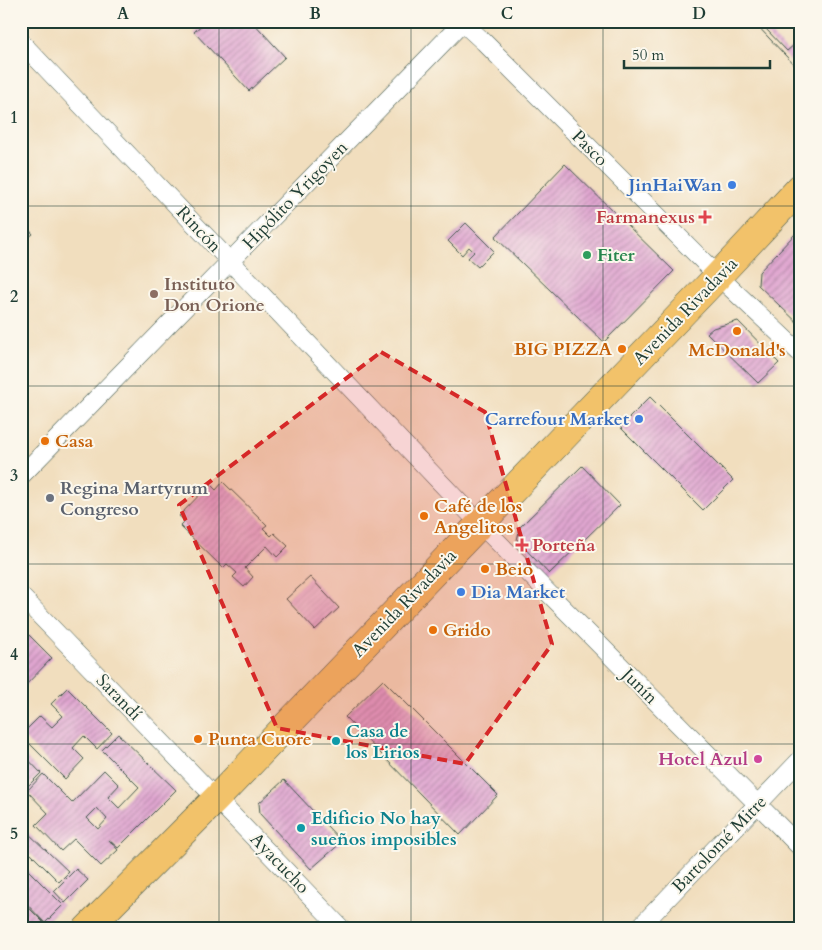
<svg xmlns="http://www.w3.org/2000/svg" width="822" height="950" font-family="Cardo,serif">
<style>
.building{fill:url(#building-hatch);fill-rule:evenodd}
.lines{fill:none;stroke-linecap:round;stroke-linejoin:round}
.street-casing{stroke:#3e5549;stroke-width:19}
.primary-casing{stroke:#3e5549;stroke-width:29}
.street{stroke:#fff;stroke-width:18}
.primary{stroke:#f2c26a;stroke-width:28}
.marked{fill:#d62828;fill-opacity:0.2;stroke:#d62828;stroke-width:4;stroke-dasharray:10 6;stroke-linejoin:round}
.grid{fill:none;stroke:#1f3d34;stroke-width:1;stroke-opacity:0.55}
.shop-dot{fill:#3f7fe0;stroke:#fbf7ec;stroke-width:2}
.health-dot{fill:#e0444e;stroke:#fbf7ec;stroke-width:2}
.leisure-dot{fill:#2e9e5b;stroke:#fbf7ec;stroke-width:2}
.education-dot{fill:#8d6e63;stroke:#fbf7ec;stroke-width:2}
.food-dot{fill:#e8710a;stroke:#fbf7ec;stroke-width:2}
.worship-dot{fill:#6b7280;stroke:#fbf7ec;stroke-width:2}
.culture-dot{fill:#0f9aa8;stroke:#fbf7ec;stroke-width:2}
.hotel-dot{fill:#d1479c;stroke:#fbf7ec;stroke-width:2}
.labels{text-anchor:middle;stroke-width:4;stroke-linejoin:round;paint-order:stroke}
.street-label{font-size:18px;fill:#1f3d34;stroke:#fbf7ec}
.shop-label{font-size:18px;font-weight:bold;fill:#366cbe;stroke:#fbf7ec;text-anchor:end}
.health-label{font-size:18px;font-weight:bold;fill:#be3a42;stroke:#fbf7ec;text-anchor:end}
.leisure-label{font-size:18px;font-weight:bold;fill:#27864d;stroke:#fbf7ec;text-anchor:start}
.education-label{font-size:18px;font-weight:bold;fill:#785e54;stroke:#fbf7ec;text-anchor:start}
.food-label{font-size:18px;font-weight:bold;fill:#c56008;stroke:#fbf7ec;text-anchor:start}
.worship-label{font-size:18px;font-weight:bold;fill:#5b616d;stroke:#fbf7ec;text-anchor:start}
.culture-label{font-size:18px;font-weight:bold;fill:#0d838f;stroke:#fbf7ec;text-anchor:start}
.hotel-label{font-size:18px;font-weight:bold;fill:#b23c85;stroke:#fbf7ec;text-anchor:end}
.neatline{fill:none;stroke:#1f3d34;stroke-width:2}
.grid-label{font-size:16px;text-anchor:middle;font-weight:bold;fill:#1f3d34}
</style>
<defs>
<pattern id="building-hatch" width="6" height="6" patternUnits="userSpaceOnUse" patternTransform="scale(1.25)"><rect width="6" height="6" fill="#e0a6d0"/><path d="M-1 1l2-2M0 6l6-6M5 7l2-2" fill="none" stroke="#b588aa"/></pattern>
</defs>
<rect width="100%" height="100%" fill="#fbf7ec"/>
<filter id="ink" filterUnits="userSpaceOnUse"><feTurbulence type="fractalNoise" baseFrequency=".02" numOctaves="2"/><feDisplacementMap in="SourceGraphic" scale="10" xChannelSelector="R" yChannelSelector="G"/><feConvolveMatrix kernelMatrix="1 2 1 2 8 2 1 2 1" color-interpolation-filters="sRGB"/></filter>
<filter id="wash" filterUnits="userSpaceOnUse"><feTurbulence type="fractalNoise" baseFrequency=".0096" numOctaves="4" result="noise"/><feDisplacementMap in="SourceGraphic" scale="20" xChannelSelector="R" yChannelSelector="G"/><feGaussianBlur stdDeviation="1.12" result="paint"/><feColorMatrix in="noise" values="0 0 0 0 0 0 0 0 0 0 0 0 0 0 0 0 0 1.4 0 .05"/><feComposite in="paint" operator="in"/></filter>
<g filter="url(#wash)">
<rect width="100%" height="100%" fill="#f1debe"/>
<g id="blocks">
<g class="building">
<polygon points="206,21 252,21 285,57 249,91 194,32"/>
<polygon points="753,21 774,21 766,29 787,51 795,44 801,49 799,63 801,72"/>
<polygon points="565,164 674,271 604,342 495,237"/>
<polygon points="21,221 33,234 29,237 21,229"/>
<polygon points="466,223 494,251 478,267 468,258 474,252 469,247 462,255 448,241"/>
<polygon points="795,234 801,240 801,326 758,285 759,272"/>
<polygon points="738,321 779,363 758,383 707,333 713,328"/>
<polygon points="650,397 733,480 703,510 620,427"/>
<polygon points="582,466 620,505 549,574 517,540 520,527"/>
<polygon points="223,482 267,525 263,528 271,536 274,533 288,546 277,557 267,546 245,568 253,577 244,587 233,577 237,573 227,564 223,568 180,526 185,521 179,516 210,484 216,490"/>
<polygon points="310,577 339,608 315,630 286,599"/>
<polygon points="29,635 52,658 21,690 21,643"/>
<polygon points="383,680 498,795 460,835 345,717"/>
<polygon points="67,688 112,733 97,749 84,736 73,748 84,759 65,779 21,735 40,716 52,727 63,716 51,704"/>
<path d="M118 734 176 790 118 848 109 840 118 850 101 866 74 839 61 851 36 825 48 813 27 791 43 774 72 803 104 770 119 785 108 797 119 808 139 787 102 750ZM97 808 107 819 98 829 87 818Z"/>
<polygon points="21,752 41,773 21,793"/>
<polygon points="284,780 342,842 311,869 260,814 259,803"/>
<polygon points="27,832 69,872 59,882 31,854 24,861 21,858 21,838"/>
<polygon points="21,863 63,905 45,923 21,898"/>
<polygon points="76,869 88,880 65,903 54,891"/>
<polygon points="21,900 43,922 36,929 21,929"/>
</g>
</g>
</g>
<g filter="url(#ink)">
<use href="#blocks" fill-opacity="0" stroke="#3e5549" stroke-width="1"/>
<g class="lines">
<defs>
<g id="street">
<polyline points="461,21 484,42 718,276 801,354"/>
<polyline points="21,42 480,524 801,848"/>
<polyline points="21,476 464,21"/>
<polyline points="21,596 342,929"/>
<polyline points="638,929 801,759"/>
</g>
<polyline id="primary" points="87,929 217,798 718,276 801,187"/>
</defs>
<use href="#street" class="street-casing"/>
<use href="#primary" class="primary-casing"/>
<use href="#street" class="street"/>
<use href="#primary" class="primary"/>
</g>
</g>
<path class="marked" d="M381 352 485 412 552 644 465 764 277 728 179 505Z"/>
<path class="grid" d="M219 21V929M411 21V929M603 21V929M21 206H801M21 386H801M21 564H801M21 744H801"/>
<g class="shop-dot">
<circle cx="732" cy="185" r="5"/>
<circle cx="639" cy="419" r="5"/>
<circle cx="461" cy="592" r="5"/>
</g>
<g class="health-dot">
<path d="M702.5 209.5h5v5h5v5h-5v5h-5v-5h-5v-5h5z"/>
<path d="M519.5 537.5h5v5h5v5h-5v5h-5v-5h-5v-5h5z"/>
</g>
<circle class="leisure-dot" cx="587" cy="255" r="5"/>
<circle class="education-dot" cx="154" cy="294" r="5"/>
<g class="food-dot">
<circle cx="737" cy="331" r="5"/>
<circle cx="622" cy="349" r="5"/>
<circle cx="45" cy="441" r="5"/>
<circle cx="424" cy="516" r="5"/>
<circle cx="485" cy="569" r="5"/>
<circle cx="433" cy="630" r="5"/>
<circle cx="198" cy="739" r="5"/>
</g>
<circle class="worship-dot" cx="50" cy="498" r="5"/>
<g class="culture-dot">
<circle cx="336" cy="741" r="5"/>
<circle cx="301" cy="828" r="5"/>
</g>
<circle class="hotel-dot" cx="758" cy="759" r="5"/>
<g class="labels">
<g class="street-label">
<text transform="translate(590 148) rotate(45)" y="6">Pasco</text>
<text transform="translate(295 195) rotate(-46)" y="6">Hipólito Yrigoyen</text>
<text transform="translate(199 229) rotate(47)" y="6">Rincón</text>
<text transform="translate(685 311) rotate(-46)" y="6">Avenida Rivadavia</text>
<text transform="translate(404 603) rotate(-46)" y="6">Avenida Rivadavia</text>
<text transform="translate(640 686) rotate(45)" y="6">Junín</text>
<text transform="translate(119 697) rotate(46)" y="6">Sarandí</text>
<text transform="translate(719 844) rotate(-46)" y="6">Bartolomé Mitre</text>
<text transform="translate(280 863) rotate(46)" y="6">Ayacucho</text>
</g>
<g class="shop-label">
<text x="722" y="191">JinHaiWan</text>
<text x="629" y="425">Carrefour Market</text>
<text x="471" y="598" text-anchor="start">Dia Market</text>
</g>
<g class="health-label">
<text x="695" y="223">Farmanexus</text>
<text x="532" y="551" text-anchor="start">Porteña</text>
</g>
<g class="leisure-label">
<text x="597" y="261">Fiter</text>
</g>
<g class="education-label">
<text x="164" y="290">Instituto<tspan x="164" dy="21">Don Orione</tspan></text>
</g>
<g class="food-label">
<text x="612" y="355" text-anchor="end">BIG PIZZA</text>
<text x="737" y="356" text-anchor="middle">McDonald's</text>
<text x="55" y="447">Casa</text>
<text x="434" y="512">Café de los<tspan x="434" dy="21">Angelitos</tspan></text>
<text x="495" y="575">Beio</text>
<text x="443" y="636">Grido</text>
<text x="208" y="745">Punta Cuore</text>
</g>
<g class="worship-label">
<text x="60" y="494">Regina Martyrum<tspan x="60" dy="21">Congreso</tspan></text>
</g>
<g class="culture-label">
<text x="346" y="737">Casa de<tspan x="346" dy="21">los Lirios</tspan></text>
<text x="311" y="824">Edificio No hay<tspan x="311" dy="21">sueños imposibles</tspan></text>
</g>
<g class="hotel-label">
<text x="748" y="765">Hotel Azul</text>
</g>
</g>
<rect width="822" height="950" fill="none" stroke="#fbf7ec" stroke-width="55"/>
<path d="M624 60v8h146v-8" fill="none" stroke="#1f3d34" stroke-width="2.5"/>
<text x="632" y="60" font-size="15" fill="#1f3d34" stroke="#fbf7ec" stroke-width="4" paint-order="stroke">50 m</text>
<rect x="28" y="28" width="766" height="894" class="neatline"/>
<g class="grid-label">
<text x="123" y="19">A</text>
<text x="315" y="19">B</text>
<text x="507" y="19">C</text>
<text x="699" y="19">D</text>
<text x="14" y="123">1</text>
<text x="14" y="302">2</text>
<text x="14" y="481">3</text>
<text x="14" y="660">4</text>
<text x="14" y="839">5</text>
</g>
</svg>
